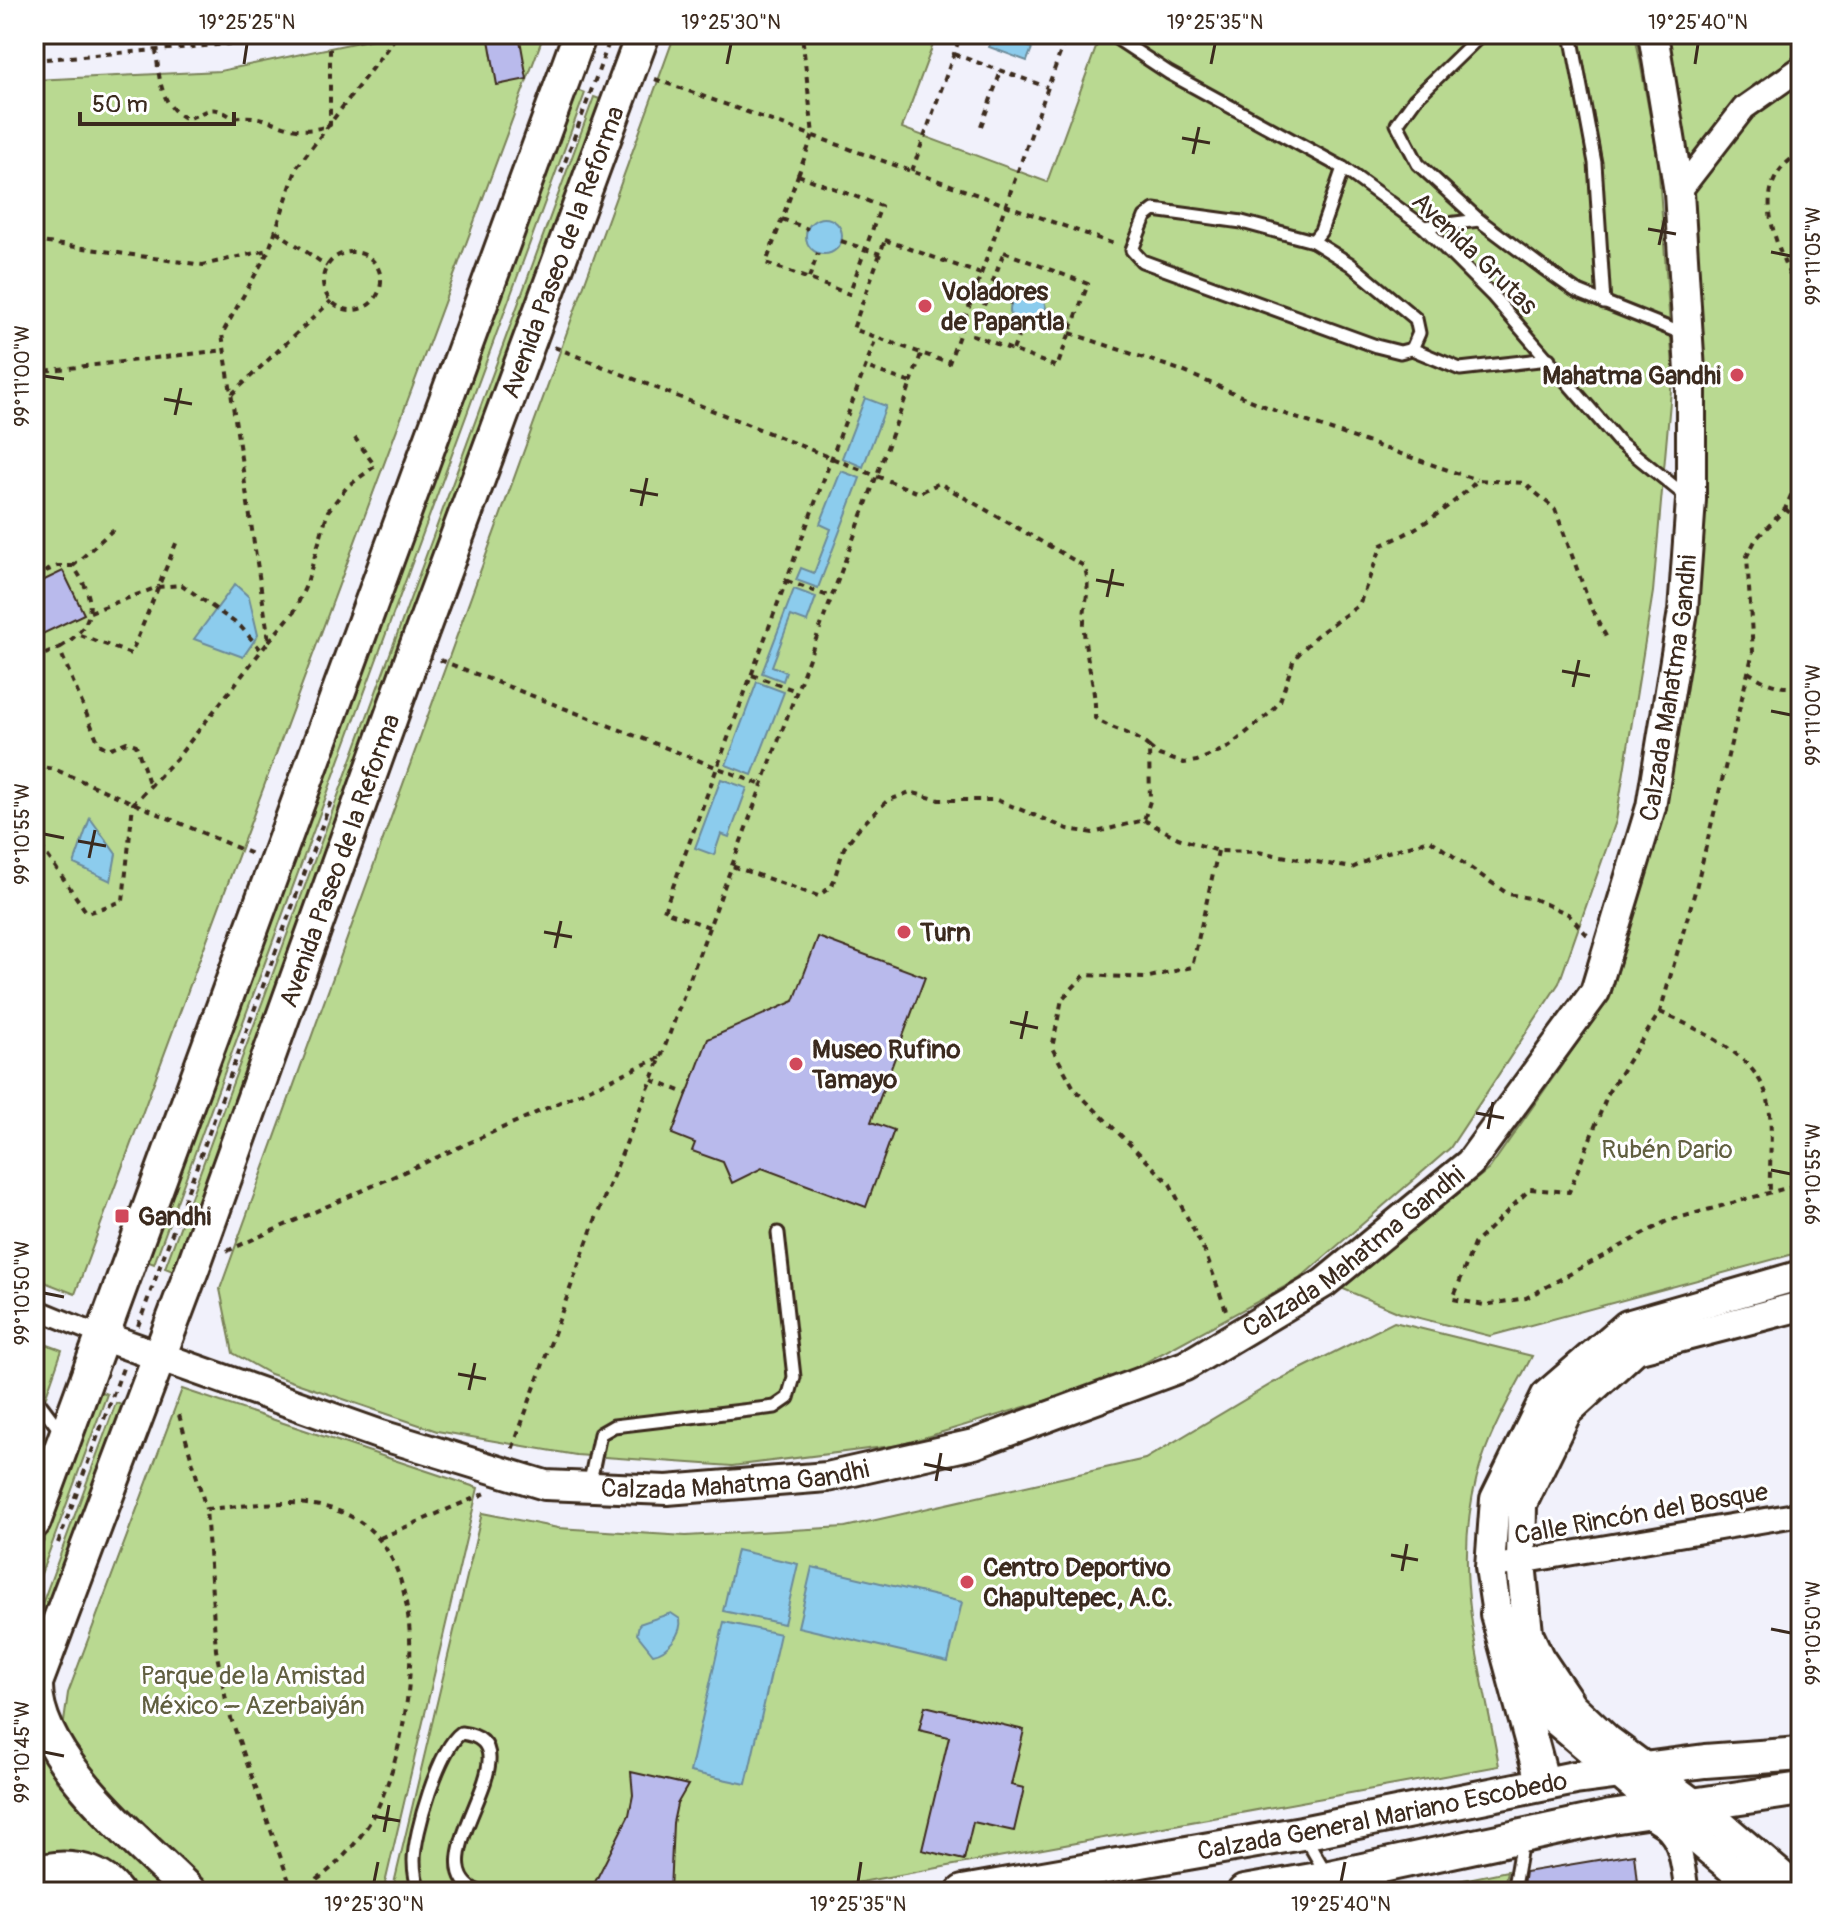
<svg xmlns="http://www.w3.org/2000/svg" width="1835" height="1926" font-family="Pangolin,sans-serif">
<style>
.green{fill:#b9d991;stroke:#7a8258;stroke-width:2}
.water{fill:#8ccced;stroke:#6c8b9a;stroke-width:2}
.building{fill:#b9baec;stroke:#3b2a1e;stroke-width:2}
.lines{fill:none;stroke-linecap:round;stroke-linejoin:round}
.service-casing{stroke:#3b2a1e;stroke-width:17}
.pedestrian-casing{stroke:#3b2a1e;stroke-width:24}
.minor-casing{stroke:#3b2a1e;stroke-width:28}
.tertiary-casing{stroke:#3b2a1e;stroke-width:34}
.secondary-casing{stroke:#3b2a1e;stroke-width:38}
.path{stroke:#3b2a1e;stroke-width:4;stroke-dasharray:6 6;stroke-linecap:butt}
.service{stroke:#fff;stroke-width:11}
.pedestrian{stroke:#fff;stroke-width:18}
.minor{stroke:#fff;stroke-width:22}
.tertiary{stroke:#fff;stroke-width:28}
.secondary{stroke:#fff;stroke-width:32}
.ticks{fill:none;stroke:#3b2a1e;stroke-width:3}
.poi-dot{fill:#d1495b;stroke:#fff;stroke-width:3}
.labels{text-anchor:middle;stroke-width:6;stroke-linejoin:round;paint-order:stroke}
.street-label{font-size:26px;fill:#3b2a1e;stroke:#fff}
.poi-label{font-size:26px;font-weight:bold;fill:#3b2a1e;stroke:#fff;text-anchor:start}
.park-label{font-size:26px;fill:#615f40;stroke:#fff}
.neatline{fill:none;stroke:#3b2a1e;stroke-width:3}
.ticks-label{font-size:20px;text-anchor:middle;fill:#3b2a1e}
</style>
<rect width="100%" height="100%" fill="#f1f1fb"/>
<filter id="ink" filterUnits="userSpaceOnUse"><feTurbulence type="fractalNoise" baseFrequency=".0125" numOctaves="2"/><feDisplacementMap in="SourceGraphic" scale="16" xChannelSelector="R" yChannelSelector="G"/><feConvolveMatrix kernelMatrix="1 2 1 2 8 2 1 2 1" color-interpolation-filters="sRGB"/></filter>
<g filter="url(#ink)">
<g class="green">
<polygon points="397,34 544,34 75,1294 34,1278 34,80 220,71"/>
<polygon points="675,34 937,34 902,128 1047,182 1101,34 1635,34 1658,160 1673,368 1653,592 1616,821 1559,983 1450,1148 1299,1279 1113,1380 900,1445 732,1466 576,1455 437,1431 270,1374 233,1353 220,1289"/>
<polygon points="1664,34 1801,34 1801,1252 1490,1336 1400,1313 1341,1288 1489,1169 1611,995 1664,809 1697,610 1706,500 1689,206"/>
<polygon points="574,89 585,93 154,1264 144,1260"/>
<polygon points="594,97 603,100 175,1272 165,1268"/>
<path d="M1394 1322 1532 1356C1515 1389 1494 1424 1482 1460 1447 1564 1481 1663 1499 1766L806 1892H392L482 1513 558 1528 686 1536 845 1527 1145 1459 1273 1383Z"/>
<polygon points="34,1340 62,1350 34,1430"/>
<polygon points="182,1389 478,1488 383,1892 211,1892 70,1755 63,1729 68,1693"/>
<polygon points="99,1391 107,1394 34,1593 34,1568"/>
<polygon points="116,1403 124,1406 34,1650 34,1626"/>
<polygon points="36,1747 57,1782 170,1892 131,1892 34,1864"/>
<polygon points="1507,1871 1503,1892 1446,1892 1433,1886"/>
</g>
<g class="water">
<polygon points="993,34 1032,48 1027,61 989,47"/>
<circle cx="824" cy="236" r="18"/>
<circle cx="1028" cy="310" r="18"/>
<polygon points="865,398 886,406 863,467 842,458"/>
<polygon points="841,471 860,478 818,588 796,580 801,568 814,573 831,529 820,524"/>
<polygon points="235,584 249,597 258,635 243,657 194,639"/>
<polygon points="794,589 816,597 807,622 791,616 772,666 786,672 783,681 762,673"/>
<polygon points="757,682 784,692 752,775 726,765"/>
<polygon points="721,779 747,788 729,837 721,834 714,855 695,848"/>
<polygon points="90,818 116,854 111,881 74,864"/>
<polygon points="737,1550 798,1564 784,1624 723,1611"/>
<polygon points="812,1567 962,1602 948,1662 798,1627"/>
<path d="M671 1613 680 1619C683 1633 667 1652 653 1654L637 1634 639 1624Z"/>
<polygon points="724,1622 780,1634 746,1784 690,1772"/>
</g>
<g class="building">
<polygon points="488,34 519,34 527,79 497,85"/>
<polygon points="63,571 84,614 34,638 34,585"/>
<polygon points="818,937 925,977 871,1122 894,1130 866,1207 762,1168 732,1183 723,1162 692,1151 695,1143 672,1134 708,1039 794,1001"/>
<polygon points="925,1706 1024,1730 1011,1785 1024,1788 1014,1831 973,1822 964,1860 922,1850 949,1737 919,1730"/>
<polygon points="631,1772 688,1785 677,1804 673,1823 670,1892 590,1892 629,1815 633,1795"/>
<polygon points="1634,1854 1638,1892 1522,1892 1525,1872"/>
</g>
<g class="lines">
<defs>
<g id="service">
<polyline points="1110,34 1169,73 1343,168 1424,227 1492,295 1618,441 1687,497"/>
<polyline points="1482,34 1415,99 1397,124 1418,164 1479,220 1543,268 1576,291 1686,335"/>
<polyline points="1571,34 1595,163 1604,303"/>
<polyline points="1343,168 1321,231 1313,241 1242,222 1154,210 1145,217 1132,250 1142,261 1376,346 1400,352 1412,349 1460,369 1549,359"/>
<polyline points="1424,227 1479,220"/>
<polyline points="1313,241 1350,264 1416,319 1419,333 1412,349"/>
<polyline points="34,1396 62,1433"/>
<polyline points="589,1486 600,1434 614,1426 775,1407 788,1398 794,1377 778,1233"/>
<polyline points="1305,1837 1337,1892"/>
<path d="M420 1892C416 1882 414 1872 414 1861 414 1833 439 1749 461 1733 544 1743 410 1864 479 1892"/>
<polyline points="1513,1892 1522,1841"/>
</g>
<polyline id="pedestrian" points="34,1308 102,1336"/>
<g id="minor">
<polyline points="1679,192 1744,108 1801,68"/>
<polyline points="1490,1567 1801,1514"/>
<path d="M1656 1821C1683 1835 1682 1865 1687 1892"/>
</g>
<g id="tertiary">
<path id="s1" d="M102 1336 381 1435 545 1485 667 1490 827 1477 974 1444 1185 1366 1324 1283 1470 1163 1595 992 1651 807 1683 611 1691 500V388L1679 192 1653 34"/>
<polyline points="1759,1892 1555,1720 1528,1687 1514,1659 1497,1614 1490,1567 1495,1499 1546,1395 1627,1325 1801,1275"/>
<polyline points="1801,1892 1716,1820 1608,1740 1572,1706 1539,1657 1528,1633 1521,1563 1522,1504 1567,1412 1636,1349 1801,1306"/>
</g>
<g id="secondary">
<polyline points="34,1522 580,34"/>
<polyline points="1497,1614 1543,1784"/>
<path d="M36 1682C33 1757 139 1841 190 1892"/>
<path id="s2" d="M34 1688 193 1267 415 650 643 34"/>
<path d="M34 1874C61 1864 97 1867 116 1892"/>
<path id="s3" d="M963 1892 1302 1833 1575 1778 1705 1761 1801 1754"/>
<polyline points="1244,1892 1330,1877 1611,1817 1801,1789"/>
</g>
</defs>
<use href="#service" class="service-casing"/>
<use href="#pedestrian" class="pedestrian-casing"/>
<use href="#minor" class="minor-casing"/>
<use href="#tertiary" class="tertiary-casing"/>
<use href="#secondary" class="secondary-casing"/>
<g class="path">
<path d="M156 49C159 77 160 107 187 119 209 111 211 103 233 118 273 110 285 141 330 125V34"/>
<polyline points="954,54 1047,87"/>
<polyline points="34,60 253,42 292,34"/>
<polyline points="655,79 1117,245"/>
<polyline points="981,126 1001,71"/>
<path d="M1801 153C1741 185 1782 255 1801 300"/>
<polyline points="912,171 961,34"/>
<polyline points="561,173 612,34"/>
<polygon points="798,175 881,206 849,294 766,263"/>
<polyline points="798,175 813,135 802,34"/>
<polyline points="782,219 808,229"/>
<polyline points="276,231 327,266"/>
<polygon points="885,240 981,274 949,363 853,329"/>
<polyline points="34,241 203,265 268,250"/>
<polyline points="841,241 880,254"/>
<polygon points="1004,252 1088,284 1057,367 973,335"/>
<circle cx="352" cy="281" r="29"/>
<polyline points="981,274 1067,34"/>
<polyline points="809,278 818,253"/>
<polyline points="975,290 1012,303"/>
<polyline points="1046,315 1073,324"/>
<polyline points="1070,333 1180,370 1276,411 1477,480"/>
<path d="M554 347 919 493 939 483 1084 566C1092 587 1084 601 1084 622 1083 654 1097 686 1095 718 1114 731 1131 731 1149 747L1150 801 1144 820 1093 833 1068 829 997 800H939L910 792 887 801 858 829 844 848 832 886 818 896 732 866"/>
<polyline points="1013,350 1022,327"/>
<polyline points="34,372 225,350"/>
<polyline points="911,383 921,354"/>
<polyline points="232,394 331,301"/>
<polyline points="1801,473 1785,509 1756,539 1747,556 1753,652 1696,888 1660,1012 1609,1091 1569,1192 1530,1189 1474,1244 1453,1299 1484,1305 1526,1298 1667,1221 1801,1184"/>
<polyline points="1785,509 1801,521"/>
<polyline points="73,566 117,526"/>
<path d="M34 576 58 566H73C99 602 95 626 59 648"/>
<polyline points="787,581 831,597"/>
<polyline points="90,612 158,587 182,585 241,627 261,650"/>
<polyline points="80,635 131,654 177,541"/>
<polyline points="269,641 294,612 307,583 328,511 347,487 375,466 355,438"/>
<polyline points="34,659 59,648 99,744 108,749 127,742 136,745 150,786"/>
<polyline points="440,660 762,785"/>
<path d="M1748 672C1765 683 1780 690 1801 686"/>
<polyline points="752,675 797,691"/>
<path d="M1149 747 1159 755 1184 763 1197 761 1229 747 1271 712 1280 701 1294 659 1316 636 1359 605 1382 545C1418 530 1449 508 1478 480L1524 483 1555 509 1592 610 1608 640"/>
<polyline points="34,766 54,769 254,855"/>
<polyline points="1144,820 1178,838 1218,851 1258,852 1352,868 1381,854 1430,840 1508,894 1534,899 1568,914 1589,937"/>
<polyline points="34,836 87,913 123,901 133,804 177,758 269,641 222,334 269,250 297,167 398,34"/>
<polyline points="1218,851 1192,967 1145,978 1085,975 1062,999 1052,1048 1075,1090 1170,1184 1205,1252 1227,1313"/>
<polyline points="709,927 664,911 876,338"/>
<path d="M1660 1012C1700 1030 1761 1056 1769 1105 1773 1133 1769 1164 1770 1192"/>
<polyline points="661,1057 911,383 866,367"/>
<polyline points="652,1080 688,1094"/>
<polyline points="227,1251 661,1057 592,1228 512,1450"/>
<polyline points="138,1326 331,801"/>
<polyline points="179,1415 206,1509"/>
<polyline points="380,1538 486,1493"/>
<polyline points="58,1543 123,1368"/>
<path d="M293 1892 228 1710 216 1650 206 1509C252 1506 307 1494 350 1516 441 1561 412 1744 373 1817 357 1845 326 1879 296 1892"/>
</g>
<use href="#service" class="service"/>
<use href="#pedestrian" class="pedestrian"/>
<use href="#minor" class="minor"/>
<use href="#tertiary" class="tertiary"/>
<use href="#secondary" class="secondary"/>
</g>
</g>
<path class="ticks" d="M244 64 247 44M727 64 731 44M1211 64 1215 44M1695 64 1698 44M1182 138 1210 143M1193 154 1199 127M1648 229 1676 234M1659 245 1665 217M1771 252 1791 256M44 376 64 379M164 399 192 404M175 415 181 388M630 490 658 495M641 506 647 478M1096 580 1124 585M1107 597 1113 569M1562 671 1590 676M1573 687 1579 660M1771 711 1791 715M44 834 64 838M78 841 106 846M89 858 95 830M544 932 572 937M555 948 561 921M1010 1022 1038 1028M1021 1039 1027 1011M1476 1113 1504 1118M1488 1129 1493 1102M1771 1170 1791 1174M44 1293 64 1297M458 1374 486 1379M469 1390 475 1363M924 1464 952 1470M936 1481 941 1453M1391 1555 1418 1560M1402 1571 1407 1544M1771 1629 1791 1633M44 1752 64 1756M372 1816 400 1821M384 1832 389 1805M374 1882 378 1862M858 1882 861 1862M1341 1882 1345 1862"/>
<g class="poi-dot">
<circle cx="925" cy="306" r="8"/>
<circle cx="1737" cy="375" r="8"/>
<circle cx="904" cy="932" r="8"/>
<circle cx="796" cy="1064" r="8"/>
<rect x="114" y="1208" width="16" height="16" rx="4"/>
<circle cx="967" cy="1582" r="8"/>
</g>
<g class="labels">
<g class="street-label">
<text dy="9" stroke="none"><textPath href="#s2" startOffset="1530">Avenida Paseo de la Reforma</textPath></text>
<text transform="translate(1475 253) rotate(44)" y="9">Avenida Grutas</text>
<text dy="9" stroke="none"><textPath href="#s1" startOffset="2002">Calzada Mahatma Gandhi</textPath></text>
<text dy="9" stroke="none"><textPath href="#s2" startOffset="882">Avenida Paseo de la Reforma</textPath></text>
<text dy="9" stroke="none"><textPath href="#s1" startOffset="1330">Calzada Mahatma Gandhi</textPath></text>
<text dy="9" stroke="none"><textPath href="#s1" startOffset="658">Calzada Mahatma Gandhi</textPath></text>
<text transform="translate(1641 1513) rotate(-10)" y="9">Calle Rincón del Bosque</text>
<text dy="9" stroke="none"><textPath href="#s3" startOffset="426">Calzada General Mariano Escobedo</textPath></text>
</g>
<g class="poi-label">
<text x="941" y="300">Voladores<tspan x="941" dy="30">de Papantla</tspan></text>
<text x="1721" y="384" text-anchor="end">Mahatma Gandhi</text>
<text x="920" y="941">Turn</text>
<text x="812" y="1058">Museo Rufino<tspan x="812" dy="30">Tamayo</tspan></text>
<text x="138" y="1225">Gandhi</text>
<text x="983" y="1576">Centro Deportivo<tspan x="983" dy="30">Chapultepec, A.C.</tspan></text>
</g>
<g class="park-label">
<text x="1667" y="1158">Rubén Dario</text>
<text x="253" y="1684">Parque de la Amistad<tspan x="253" dy="30">México – Azerbaiyán</tspan></text>
</g>
</g>
<rect width="1835" height="1926" fill="none" stroke="#fff" stroke-width="88"/>
<path d="M80 112v12h154v-12" fill="none" stroke="#3b2a1e" stroke-width="4"/>
<text x="92" y="112" font-size="24" fill="#3b2a1e" stroke="#ffffff" stroke-width="6" paint-order="stroke">50 m</text>
<rect x="44" y="44" width="1747" height="1838" class="neatline"/>
<g class="ticks-label">
<text x="247" y="29">19°25'25"N</text>
<text x="731" y="29">19°25'30"N</text>
<text x="1215" y="29">19°25'35"N</text>
<text x="1698" y="29">19°25'40"N</text>
<text transform="translate(1813 256) rotate(-90)" y="7">99°11'05"W</text>
<text transform="translate(22 376) rotate(-90)" y="7">99°11'00"W</text>
<text transform="translate(1813 715) rotate(-90)" y="7">99°11'00"W</text>
<text transform="translate(22 834) rotate(-90)" y="7">99°10'55"W</text>
<text transform="translate(1813 1174) rotate(-90)" y="7">99°10'55"W</text>
<text transform="translate(22 1293) rotate(-90)" y="7">99°10'50"W</text>
<text transform="translate(1813 1633) rotate(-90)" y="7">99°10'50"W</text>
<text transform="translate(22 1752) rotate(-90)" y="7">99°10'45"W</text>
<text x="374" y="1911">19°25'30"N</text>
<text x="858" y="1911">19°25'35"N</text>
<text x="1341" y="1911">19°25'40"N</text>
</g>
</svg>
